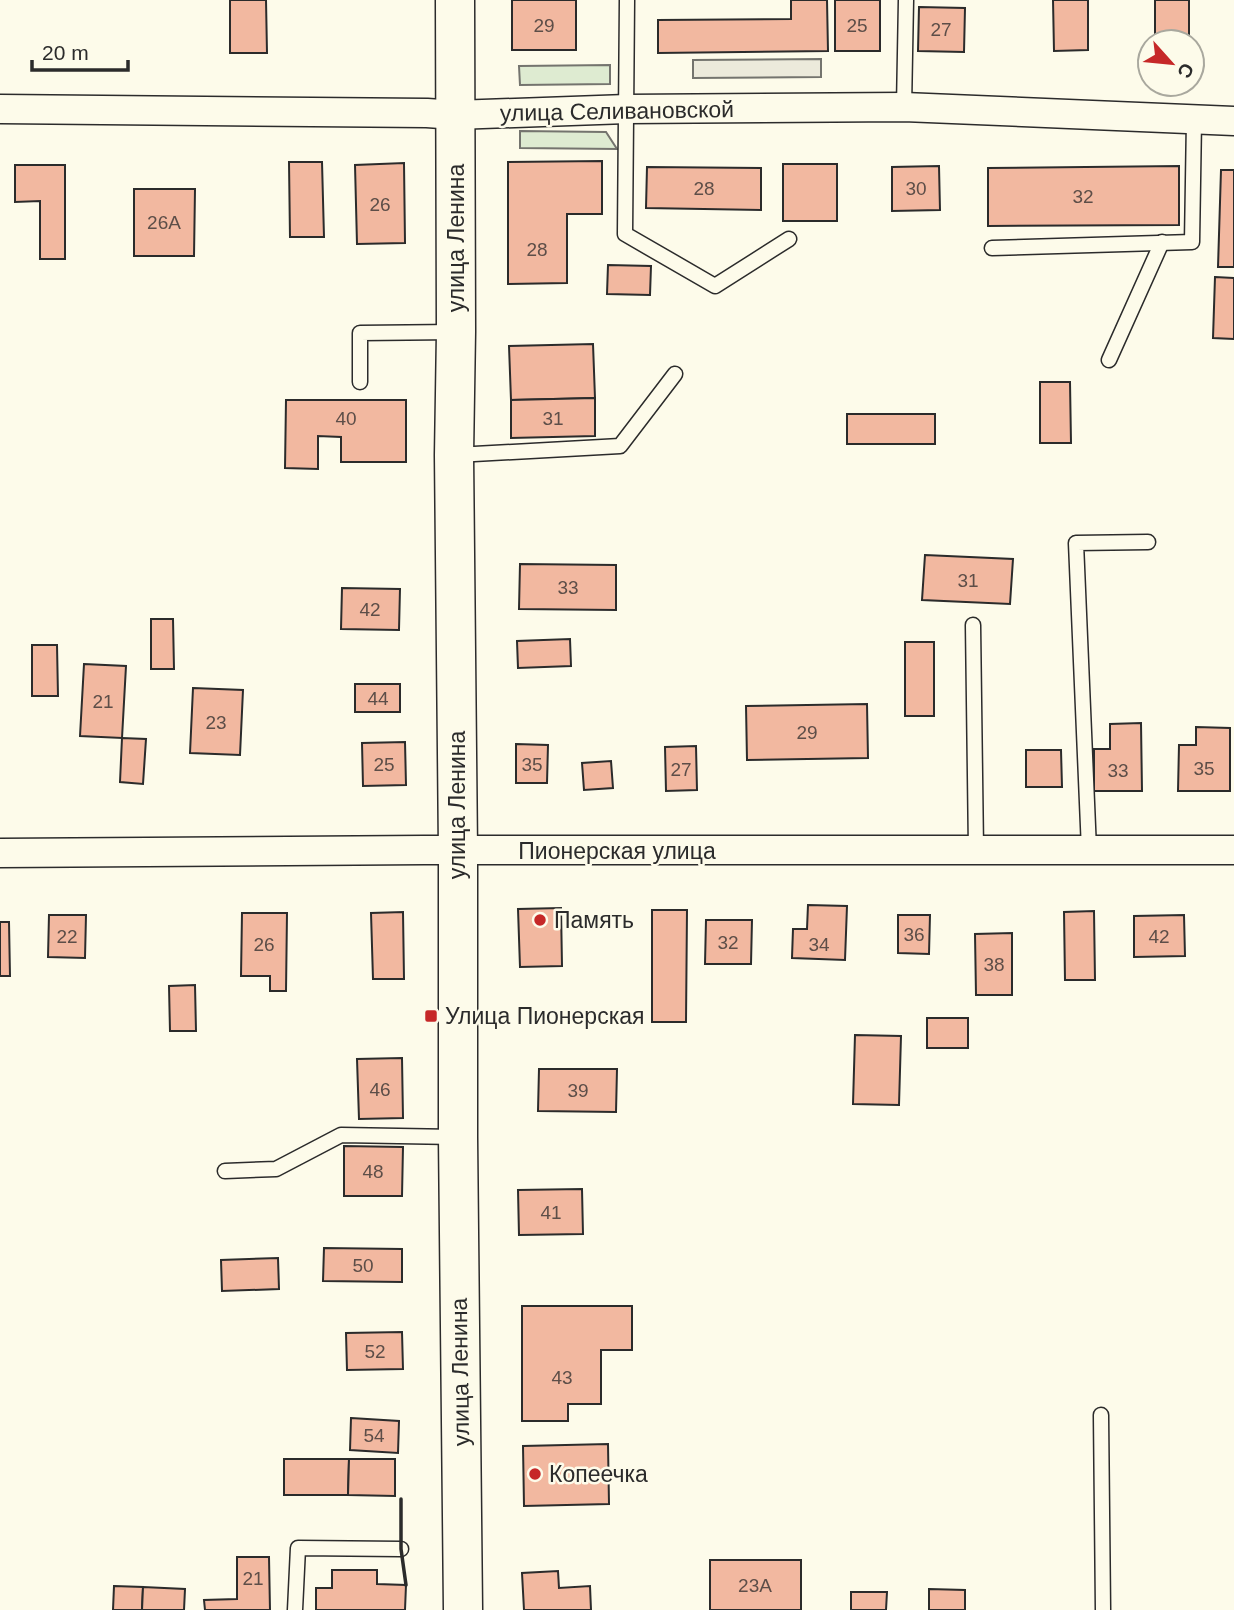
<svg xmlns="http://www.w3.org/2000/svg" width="1234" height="1610" font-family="Arial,sans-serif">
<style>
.green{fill:#deebd1;stroke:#74746e;stroke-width:2}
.parking{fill:#eceadb;stroke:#74746e;stroke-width:2}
.building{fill:#f2b8a0;stroke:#2b2b2b;stroke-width:2}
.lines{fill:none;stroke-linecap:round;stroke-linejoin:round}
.lane-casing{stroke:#2b2b2b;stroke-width:17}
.street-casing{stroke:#2b2b2b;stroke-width:31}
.secondary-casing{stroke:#2b2b2b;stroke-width:41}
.lane{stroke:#fdfbea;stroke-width:14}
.street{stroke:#fdfbea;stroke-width:28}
.secondary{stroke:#fdfbea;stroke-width:38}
.wall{stroke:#2b2b2b;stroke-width:3.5}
.poi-dot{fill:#c62828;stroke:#fdfbea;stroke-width:2.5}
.labels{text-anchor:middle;stroke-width:5;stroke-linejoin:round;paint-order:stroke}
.number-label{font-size:19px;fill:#5d4e48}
.street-label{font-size:23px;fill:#2b2b2b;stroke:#fdfbea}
.poi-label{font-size:23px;fill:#2b2b2b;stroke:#fdfbea;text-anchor:start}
</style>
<rect width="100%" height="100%" fill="#fdfbea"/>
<g class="green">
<polygon points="610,65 610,84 520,85 519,66"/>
<polygon points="520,131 606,132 617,149 520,148"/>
</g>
<polygon class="parking" points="821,59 821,77 693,78 693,60"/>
<g class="building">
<polygon points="230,0 266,0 267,53 230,53"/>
<rect x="512" y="0" width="64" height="50"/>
<polygon points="791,0 827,0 828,51 658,53 658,20 791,19"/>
<rect x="835" y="0" width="45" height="51"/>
<polygon points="1053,0 1088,0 1088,50 1054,51"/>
<rect x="1155" y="0" width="34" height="42"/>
<polygon points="919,7 965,8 964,52 918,51"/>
<polygon points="602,161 602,214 567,214 567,283 508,284 508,162"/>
<polygon points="289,162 322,162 324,237 290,237"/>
<polygon points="404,163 405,243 357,244 355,165"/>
<rect x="783" y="164" width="54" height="57"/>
<polygon points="15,165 65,165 65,259 40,259 40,201 15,202"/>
<polygon points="939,166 940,210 892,211 892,167"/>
<polygon points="1179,166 1179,225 988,226 988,168"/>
<polygon points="647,167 761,168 761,210 646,208"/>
<polygon points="1221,170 1234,170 1234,267 1218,267"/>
<polygon points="134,189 195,189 194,256 134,256"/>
<polygon points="608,265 651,266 650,295 607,294"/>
<polygon points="1215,277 1234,278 1234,339 1213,338"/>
<polygon points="593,344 595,398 511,400 509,346"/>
<polygon points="1040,382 1070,382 1071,443 1040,443"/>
<polygon points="595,398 595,436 511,438 511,400"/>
<polygon points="286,400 406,400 406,462 341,462 341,437 318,436 318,469 285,468"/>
<rect x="847" y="414" width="88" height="30"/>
<polygon points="925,555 1013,559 1010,604 922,600"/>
<polygon points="520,564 616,565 616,610 519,609"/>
<polygon points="342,588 400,589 399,630 341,629"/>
<polygon points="151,619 173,619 174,669 151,669"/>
<polygon points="570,639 571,666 518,668 517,641"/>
<rect x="905" y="642" width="29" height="74"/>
<polygon points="32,645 57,645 58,696 32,696"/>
<polygon points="84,664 126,666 122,738 80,736"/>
<rect x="355" y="684" width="45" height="28"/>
<polygon points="193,688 243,690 240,755 190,753"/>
<polygon points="867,704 868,758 747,760 746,706"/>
<polygon points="1141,723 1142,791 1094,791 1094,749 1110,749 1110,724"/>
<polygon points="1196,727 1230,728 1230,791 1178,791 1179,745 1196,745"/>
<polygon points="122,738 146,739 143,784 120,782"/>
<polygon points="405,742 406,785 363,786 362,743"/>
<polygon points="516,744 548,745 547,783 516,783"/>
<polygon points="696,746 697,790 666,791 665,747"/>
<polygon points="1026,750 1061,750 1062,787 1026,787"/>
<polygon points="611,761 613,788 584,790 582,763"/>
<polygon points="808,905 847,906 845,960 792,958 793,929 807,929"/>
<polygon points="561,908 562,966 520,967 518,909"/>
<polygon points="652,910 687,910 686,1022 652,1022"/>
<polygon points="1094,911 1095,980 1065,980 1064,912"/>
<polygon points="403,912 404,979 373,979 371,913"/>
<polygon points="242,913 287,913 286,991 270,991 270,976 241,976"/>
<polygon points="49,915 86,915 85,958 48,957"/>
<polygon points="898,915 930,915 929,954 898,953"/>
<polygon points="1184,915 1185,956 1134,957 1134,916"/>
<polygon points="706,920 752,920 751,964 705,964"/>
<polygon points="0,922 9,922 10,976 0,976"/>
<polygon points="1012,933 1012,995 976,995 975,934"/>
<polygon points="195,985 196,1031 170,1031 169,986"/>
<rect x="927" y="1018" width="41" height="30"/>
<polygon points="855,1035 901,1036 899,1105 853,1104"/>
<polygon points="402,1058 403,1118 359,1119 357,1059"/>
<polygon points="539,1069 617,1069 616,1112 538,1111"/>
<polygon points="344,1146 403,1147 402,1196 344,1196"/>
<polygon points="582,1189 583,1234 519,1235 518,1190"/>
<polygon points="324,1248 402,1249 402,1282 323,1281"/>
<polygon points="278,1258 279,1289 222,1291 221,1260"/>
<polygon points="522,1306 632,1306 632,1350 601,1350 601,1404 568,1404 568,1421 522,1421"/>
<polygon points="402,1332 403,1369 347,1370 346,1333"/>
<polygon points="351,1418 399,1421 398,1453 350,1450"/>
<polygon points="608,1444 609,1504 524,1506 523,1446"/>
<polygon points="284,1459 349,1459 348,1495 284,1495"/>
<polygon points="349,1459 395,1459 395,1496 348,1495"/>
<polygon points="237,1557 269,1557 270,1610 205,1610 204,1600 237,1599"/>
<rect x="710" y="1560" width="91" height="50"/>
<polygon points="332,1570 377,1570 377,1584 406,1585 405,1610 316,1610 316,1588 332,1588"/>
<polygon points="558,1571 559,1588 590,1586 591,1610 524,1610 522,1573"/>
<polygon points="114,1586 143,1587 142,1610 113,1610"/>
<polygon points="143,1587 185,1589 184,1610 142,1610"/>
<polygon points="929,1589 965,1590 965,1610 929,1610"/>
<polygon points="851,1592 887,1592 886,1610 851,1610"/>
</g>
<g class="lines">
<defs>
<g id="lane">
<polyline points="627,0 625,234 715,286 789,239"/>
<polyline points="904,107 906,0"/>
<polyline points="992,248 1192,242 1194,120"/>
<polyline points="1109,360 1162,242"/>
<polyline points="360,382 360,333 455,332"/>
<polyline points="456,455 620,446 675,374"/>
<polyline points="973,625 976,850"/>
<polyline points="1089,850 1076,543 1148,542"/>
<polyline points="225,1171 276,1169 341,1135 456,1137"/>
<polyline points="1101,1415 1103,1610"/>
<polyline points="295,1610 298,1548 401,1549"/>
</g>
<g id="street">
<polyline points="0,109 427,113 455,115 627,109 904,107 1234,121"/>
<polyline points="0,853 424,850 1234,850"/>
</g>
<polyline id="secondary" points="455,0 456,332 454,455 458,851 458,1137 463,1610"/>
</defs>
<use href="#lane" class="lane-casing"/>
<use href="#street" class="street-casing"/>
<use href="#secondary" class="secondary-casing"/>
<use href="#lane" class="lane"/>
<use href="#street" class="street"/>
<use href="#secondary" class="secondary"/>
<polyline class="wall" points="401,1499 401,1549 406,1585"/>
</g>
<g class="poi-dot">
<circle cx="540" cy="920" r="7"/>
<rect x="424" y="1009" width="14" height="14" rx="3.5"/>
<circle cx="535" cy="1474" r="7"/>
</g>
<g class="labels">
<g class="number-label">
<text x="544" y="32">29</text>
<text x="857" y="32">25</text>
<text x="941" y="36">27</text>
<text x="704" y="195">28</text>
<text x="916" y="195">30</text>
<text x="1083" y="203">32</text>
<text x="380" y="211">26</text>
<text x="164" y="229">26А</text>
<text x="537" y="256">28</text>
<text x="346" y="425">40</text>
<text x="553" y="425">31</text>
<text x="968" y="587">31</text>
<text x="568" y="594">33</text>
<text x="370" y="616">42</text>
<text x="378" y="705">44</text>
<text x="103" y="708">21</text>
<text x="216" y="729">23</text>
<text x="807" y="739">29</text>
<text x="384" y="771">25</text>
<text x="532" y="771">35</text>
<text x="1204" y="775">35</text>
<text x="681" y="776">27</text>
<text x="1118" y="777">33</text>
<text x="914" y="941">36</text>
<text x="67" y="943">22</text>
<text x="1159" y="943">42</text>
<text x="728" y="949">32</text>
<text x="264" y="951">26</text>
<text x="819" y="951">34</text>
<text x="994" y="971">38</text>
<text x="380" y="1096">46</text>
<text x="578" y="1097">39</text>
<text x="373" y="1178">48</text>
<text x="551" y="1219">41</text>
<text x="363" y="1272">50</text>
<text x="375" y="1358">52</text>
<text x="562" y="1384">43</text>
<text x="374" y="1442">54</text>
<text x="253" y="1585">21</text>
<text x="755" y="1592">23А</text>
</g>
<g class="street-label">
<text transform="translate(617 111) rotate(-1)" y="8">улица Селивановской</text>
<text transform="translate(456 238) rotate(-90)" y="8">улица Ленина</text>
<text transform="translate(457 805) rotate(-90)" y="8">улица Ленина</text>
<text x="617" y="859">Пионерская улица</text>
<text transform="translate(460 1372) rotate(-91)" y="8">улица Ленина</text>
</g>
<g class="poi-label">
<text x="554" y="928">Память</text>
<text x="445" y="1024">Улица Пионерская</text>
<text x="549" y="1482">Копеечка</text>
</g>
</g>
<g transform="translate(1171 63) rotate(117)"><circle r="33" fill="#fdfbea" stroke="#a9a89e" stroke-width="2"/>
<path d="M0-5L12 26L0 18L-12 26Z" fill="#c62828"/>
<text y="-10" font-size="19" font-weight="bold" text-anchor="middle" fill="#2b2b2b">С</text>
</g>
<path d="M32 60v10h96v-10" fill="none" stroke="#2b2b2b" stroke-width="3.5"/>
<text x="42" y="60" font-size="21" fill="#2b2b2b" stroke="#fdfbea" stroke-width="5" paint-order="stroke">20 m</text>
</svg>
